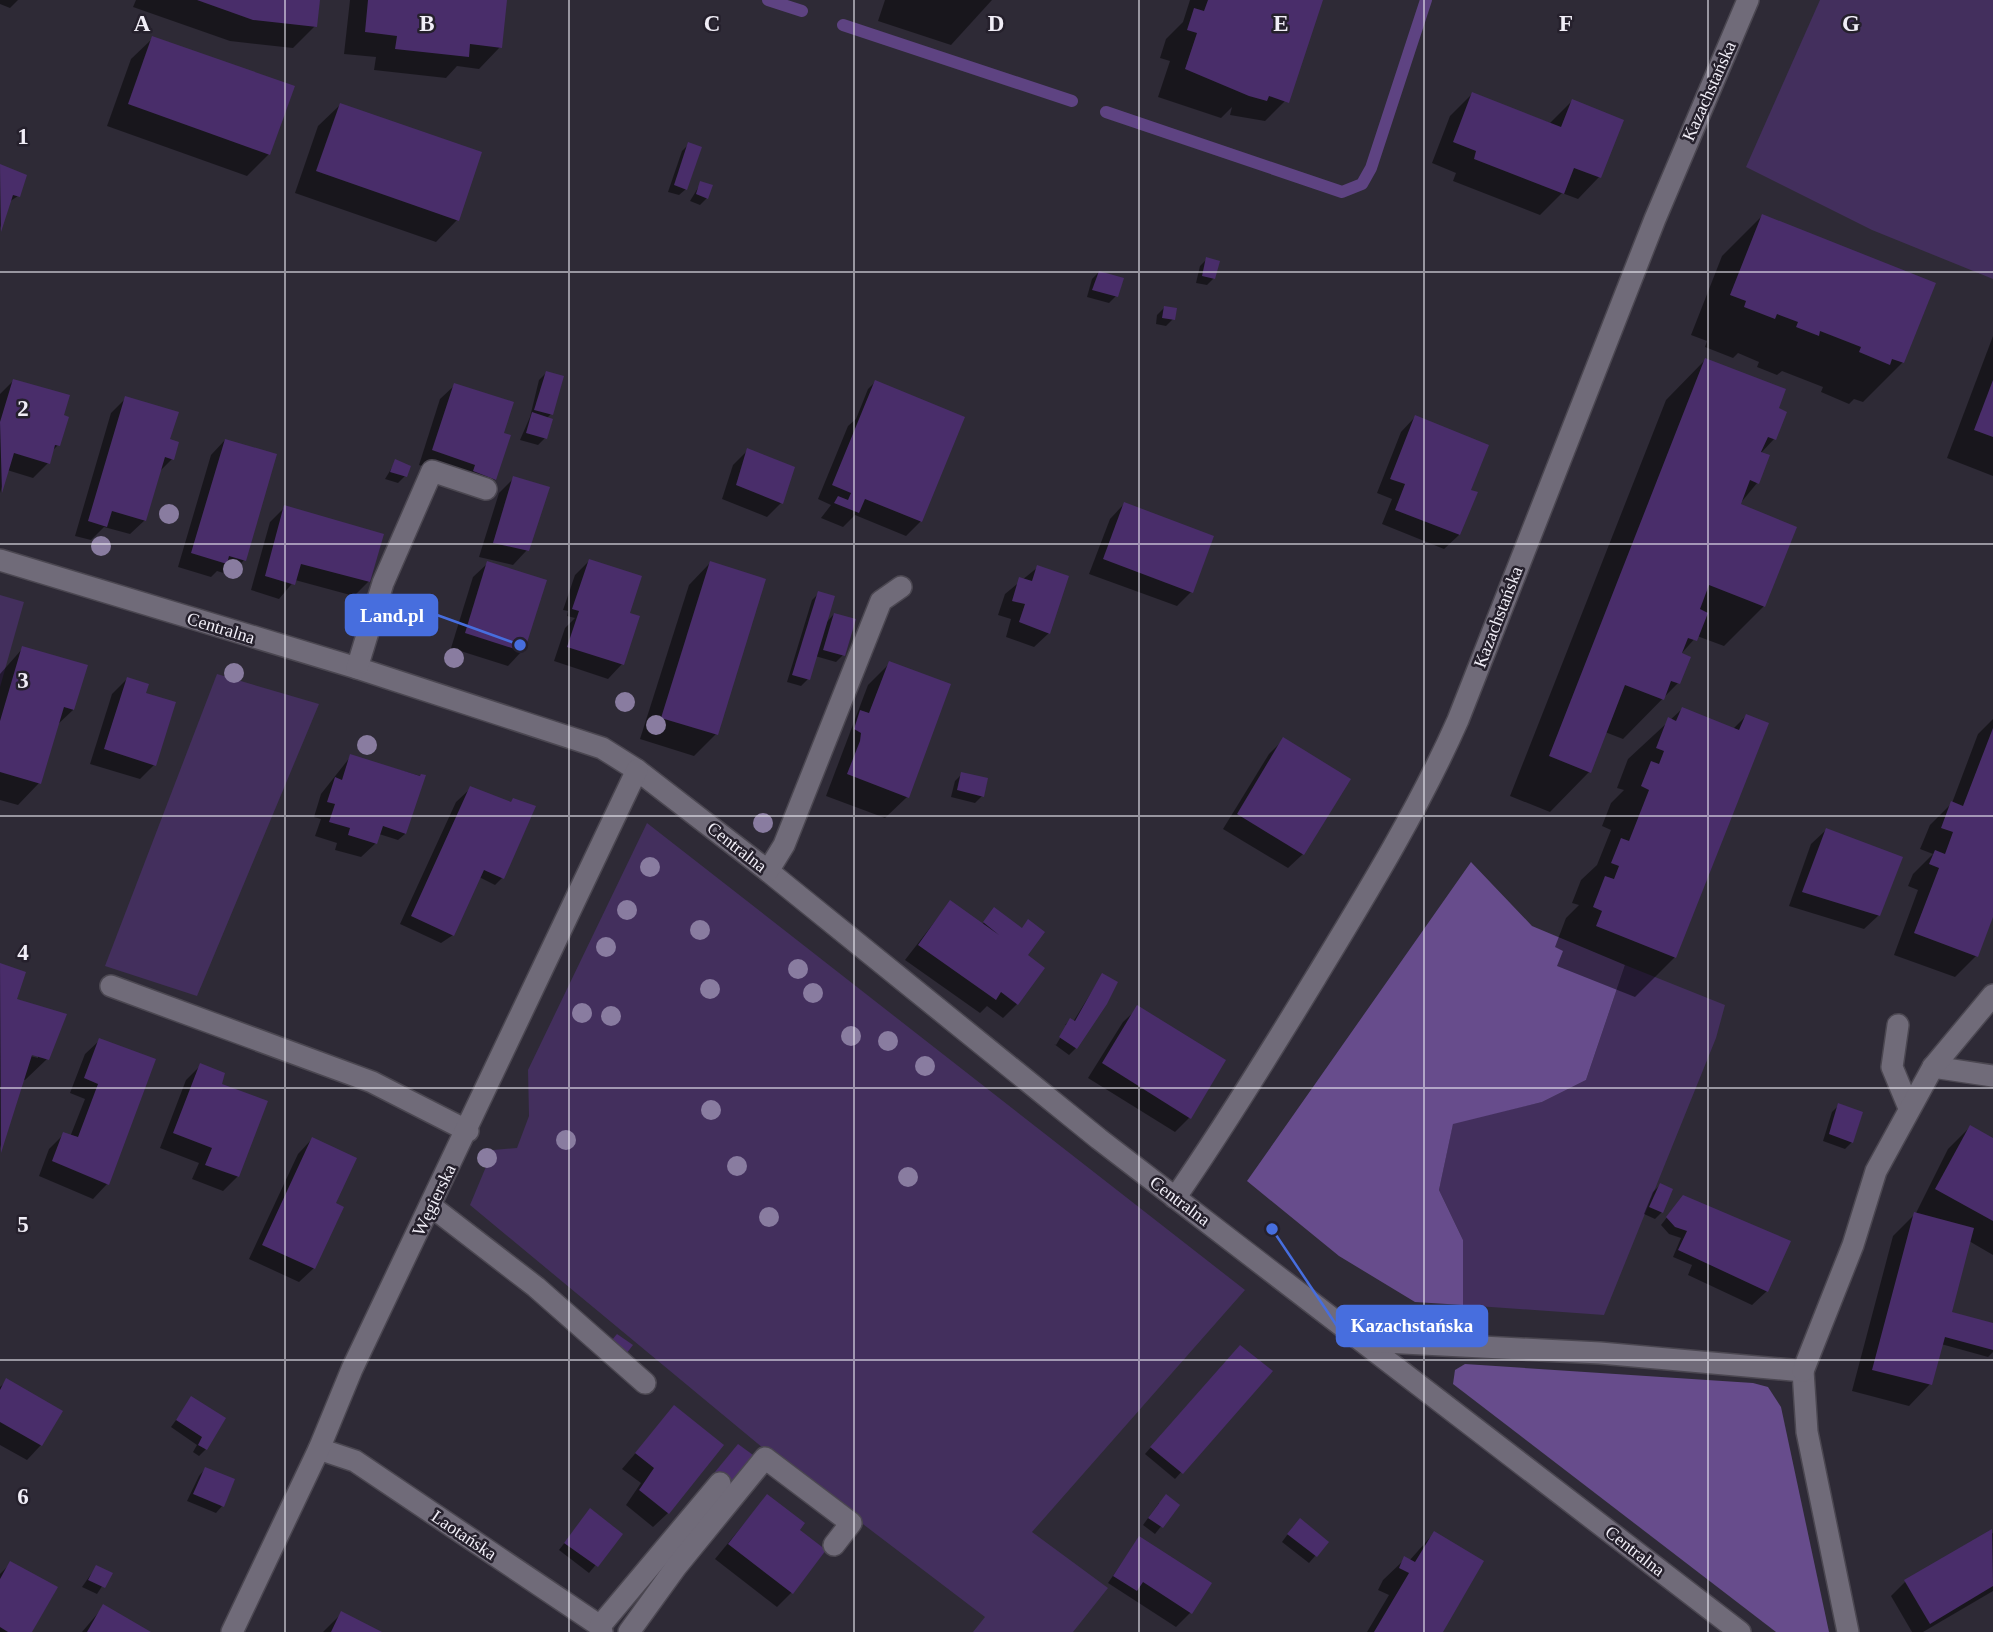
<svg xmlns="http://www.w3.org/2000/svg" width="1993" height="1632" font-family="'Times New Roman',serif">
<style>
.green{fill:#432f5d}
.forest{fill:#674c8c}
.shadow{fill:#0007;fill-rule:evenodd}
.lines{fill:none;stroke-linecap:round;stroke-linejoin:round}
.stream{stroke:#5e4382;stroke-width:12}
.building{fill:#492d6a}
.minor-casing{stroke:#4b4751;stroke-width:24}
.minor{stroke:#706b79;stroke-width:21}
.tree{fill:#897ca0}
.grid{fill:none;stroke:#f1eef7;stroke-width:2;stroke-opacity:0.55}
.labels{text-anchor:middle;stroke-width:5;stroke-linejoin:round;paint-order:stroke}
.street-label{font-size:18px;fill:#f1eef7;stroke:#25202c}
.grid-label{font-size:23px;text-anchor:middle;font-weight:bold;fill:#f1eef7;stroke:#25202c;stroke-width:5;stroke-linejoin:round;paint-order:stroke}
.leader{fill:none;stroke:#476ede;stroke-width:2.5}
.callout-dot{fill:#476ede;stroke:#25202c;stroke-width:2.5}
.callout{fill:#476ede;stroke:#476ede;stroke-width:2.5}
.callout-label{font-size:19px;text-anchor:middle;font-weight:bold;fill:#fff}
</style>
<rect width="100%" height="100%" fill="#2e2a36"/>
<g class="green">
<polygon points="1820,0 1993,0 1993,279 1872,230 1746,167"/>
<polygon points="0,595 24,602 0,687"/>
<polygon points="217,674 319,704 197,996 105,966"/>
<polygon points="647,823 1245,1290 1032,1532 1108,1588 1073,1632 973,1632 985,1617 763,1448 470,1205 493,1150 517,1148 529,1116 528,1070"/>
<polygon points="1625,965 1725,1005 1716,1038 1604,1315 1463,1305 1463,1240 1439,1190 1453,1123 1542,1102 1586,1080"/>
</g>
<g class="forest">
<polygon points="1471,862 1532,926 1625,965 1586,1080 1542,1102 1453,1124 1439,1190 1463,1240 1463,1305 1415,1302 1339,1256 1247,1181"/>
<polygon points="1465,1364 1753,1383 1768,1387 1781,1407 1829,1632 1776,1632 1453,1384 1455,1370"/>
</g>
<g class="shadow">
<polygon points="0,0 18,0 10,8 0,4"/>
<polygon points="136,0 318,0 315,26 293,48 230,41 133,7"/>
<polygon points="350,0 506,0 500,47 479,69 457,66 446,78 374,70 376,57 344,54"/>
<polygon points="885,0 992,0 951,45 878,21"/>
<polygon points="1190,0 1319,0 1287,99 1265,121 1230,115 1232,107 1221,118 1158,97 1170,61 1160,58 1166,39 1183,22"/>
<polygon points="153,38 269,154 247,176 107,126 131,59"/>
<polygon points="1472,94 1550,123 1572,101 1599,177 1578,199 1562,193 1540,215 1453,181 1456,173 1432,163 1450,116"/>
<polygon points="340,105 457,220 436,242 295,193 318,126"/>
<polygon points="689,144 686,189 679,195 668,192 682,151"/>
<polygon points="1,166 18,196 9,202 0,228"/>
<polygon points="701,183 707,198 700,205 690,201"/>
<polygon points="1762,216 1903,362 1863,402 1854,399 1849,404 1821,392 1823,387 1782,371 1777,375 1757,367 1759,362 1738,353 1733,358 1705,347 1707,341 1691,335 1722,256"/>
<polygon points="1207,259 1214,278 1207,285 1196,283 1200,266"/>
<polygon points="1099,272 1116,296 1109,303 1087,297 1092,279"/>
<polygon points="1164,308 1173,319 1166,326 1156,324 1157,315"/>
<polygon points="1993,336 1993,476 1947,458"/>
<polygon points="1705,360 1776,409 1774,439 1760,454 1757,483 1739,505 1764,606 1724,646 1697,636 1681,654 1688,658 1678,683 1623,739 1605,732 1589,772 1550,812 1510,796 1666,400"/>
<polygon points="546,373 551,414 546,419 545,438 538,445 520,440 530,417 539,380"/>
<polygon points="13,381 58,445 51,452 48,463 33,478 7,470 0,493 0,394"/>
<polygon points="875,382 921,521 906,536 855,515 843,527 821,518 831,505 818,499 848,426 856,419 868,389"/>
<polygon points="455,385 502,434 495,479 488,486 419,465 440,399"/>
<polygon points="126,398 168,440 172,459 159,472 145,520 130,534 104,527 91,540 75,536 111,413"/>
<polygon points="1415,417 1469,491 1459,535 1444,549 1382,524 1392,499 1377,493 1401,432"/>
<polygon points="225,440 244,560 230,575 217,571 211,577 178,567 211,455"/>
<polygon points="748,450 781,503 767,517 722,499 733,465"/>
<polygon points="396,461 405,476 398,483 385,479"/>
<polygon points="514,478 527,550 513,565 479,557 499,493"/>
<polygon points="1124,504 1191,592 1177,606 1089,574 1110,519"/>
<polygon points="285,507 369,581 354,596 295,580 279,599 251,590 270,522"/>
<polygon points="589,561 628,614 622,664 608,679 554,661 565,628 575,618 567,616 568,611 563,610 575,575"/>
<polygon points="488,563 522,651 508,666 451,648 473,577"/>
<polygon points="710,563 716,734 694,756 640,739 689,585"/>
<polygon points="1038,567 1049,633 1034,647 1006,637 1011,619 998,615 1005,594"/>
<polygon points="819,593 825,624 834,614 843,655 836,662 815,656 808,679 801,686 787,682 812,600"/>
<polygon points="23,648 85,666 73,710 57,725 39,783 18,805 0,800 0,674"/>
<polygon points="890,663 907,797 885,818 826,796 868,685"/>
<polygon points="127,679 144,694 154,765 140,779 90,764 112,694"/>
<polygon points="1682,709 1733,729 1746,716 1675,957 1635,997 1557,966 1563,951 1555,947 1566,918 1579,905 1572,903 1581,880 1597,865 1611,830 1602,826 1611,803 1624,790 1617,788 1628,759"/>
<polygon points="1993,719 1993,912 1976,956 1955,977 1894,955 1918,890 1908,886 1913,874 1933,854 1920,849 1930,825 1952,803 1978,734"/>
<polygon points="1284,739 1303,854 1288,868 1223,829 1269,754"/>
<polygon points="351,756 424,777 405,834 398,840 379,834 376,843 361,857 335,850 337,843 315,836 321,819 314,817 321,794"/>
<polygon points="962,774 982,796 975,803 951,797 955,781"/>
<polygon points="471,788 502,878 495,885 479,877 453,935 441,943 400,924 456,802"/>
<polygon points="1826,830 1879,915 1864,929 1789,906 1811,844"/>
<polygon points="950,902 982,925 988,917 1025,956 1017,1004 1003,1018 987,1006 980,1013 905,960"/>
<path d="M0 965 24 973 15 1000 47 1059 25 1080H22L0 1148ZM23 1054 38 1055V1058Z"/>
<polygon points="1102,975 1076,1048 1069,1055 1054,1044 1056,1045 1068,1025 1065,1025 1071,1020 1073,1022"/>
<polygon points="1138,1008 1189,1118 1175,1132 1088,1078 1123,1022"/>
<polygon points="100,1040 154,1060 107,1184 93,1199 39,1176 49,1149 64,1134 70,1137 85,1099 70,1093 85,1054"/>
<polygon points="200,1066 238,1176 223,1191 192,1179 199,1163 160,1148 186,1080"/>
<polygon points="1839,1105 1852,1142 1845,1149 1823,1141 1832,1112"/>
<polygon points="1970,1127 1993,1140 1993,1255 1969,1241 1950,1313 1993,1325 1993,1352 1988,1357 1941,1344 1930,1384 1909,1406 1852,1391 1893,1236 1916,1213 1948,1149"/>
<polygon points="312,1139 334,1204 314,1268 299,1282 249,1259 298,1154"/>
<polygon points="1660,1185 1662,1212 1655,1219 1644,1214 1653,1192"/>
<polygon points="1683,1197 1767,1291 1752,1305 1688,1275 1692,1265 1673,1257 1681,1238 1669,1234 1661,1225"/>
<polygon points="7,1381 41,1445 27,1460 0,1445 0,1387"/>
<polygon points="192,1398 206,1449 199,1456 193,1452 197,1445 171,1427"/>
<polygon points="675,1407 668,1513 653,1527 626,1505 641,1483 622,1469"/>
<polygon points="1175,1420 1192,1460 1175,1479 1145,1454"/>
<polygon points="205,1469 222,1506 216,1513 187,1501 199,1476"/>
<polygon points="767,1496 798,1530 792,1592 777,1607 715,1559"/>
<polygon points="1159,1503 1178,1505 1155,1534 1143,1525"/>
<polygon points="590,1510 621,1534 589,1573 559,1550"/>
<polygon points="1293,1527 1327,1542 1309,1563 1282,1542"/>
<polygon points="1434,1533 1441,1632 1367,1632 1389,1595 1378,1590 1383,1580 1405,1559 1409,1561"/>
<polygon points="1993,1533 1993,1591 1923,1632 1912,1632 1891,1596 1906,1581"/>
<polygon points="1139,1538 1191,1612 1176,1627 1108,1583"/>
<polygon points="11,1563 30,1632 0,1632 0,1574"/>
<polygon points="96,1567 110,1574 97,1594 82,1587"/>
<polygon points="104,1606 147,1632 82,1632"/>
<polygon points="341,1614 378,1632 323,1632"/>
</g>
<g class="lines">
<g class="stream">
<polyline points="768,0 802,11"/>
<polyline points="843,25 1072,101"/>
<polyline points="1106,112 1342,192 1362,184 1371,168 1426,0"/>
</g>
</g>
<g class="building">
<polygon points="197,0 320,0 317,27 253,20"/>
<polygon points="368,0 507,0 502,48 470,44 469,57 395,49 397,36 365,32"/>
<polygon points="1208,0 1323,0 1289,103 1269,96 1267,101 1249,96 1185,69 1197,33 1187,30 1194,8 1204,11"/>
<polygon points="152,36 295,86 270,155 128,104"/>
<polygon points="1472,92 1561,127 1572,99 1624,120 1601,178 1574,168 1564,194 1474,159 1476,151 1453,142"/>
<polygon points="340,103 482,152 459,221 316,171"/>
<polygon points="688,142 702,147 687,190 674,185"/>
<polygon points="0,164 27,175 20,197 13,195 1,232"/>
<polygon points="700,181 713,185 708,199 696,194"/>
<polygon points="1762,214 1936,283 1904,363 1892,359 1890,365 1859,352 1861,347 1820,331 1819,336 1796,327 1798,322 1777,314 1775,319 1744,307 1746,301 1730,295"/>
<polygon points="1206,257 1220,261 1215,279 1202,276"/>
<polygon points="1099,271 1124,278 1118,297 1092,290"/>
<polygon points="1164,306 1177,308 1175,320 1162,318"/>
<polygon points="1705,358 1786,389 1779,408 1787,412 1776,440 1768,437 1761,452 1770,455 1759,484 1750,480 1741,504 1797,527 1765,607 1709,585 1700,609 1708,613 1697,641 1688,638 1682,653 1691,657 1680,684 1671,681 1664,700 1625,685 1591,773 1549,756"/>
<polygon points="546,371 564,376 553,415 534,410"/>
<polygon points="13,379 70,395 64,415 69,417 60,446 55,445 50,464 14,453 2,493 0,422"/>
<polygon points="875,380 965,417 922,522 865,499 859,513 834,503 838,496 848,500 851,493 832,485"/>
<polygon points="1993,380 1993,437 1974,430"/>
<polygon points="454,383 514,402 504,433 511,435 496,480 473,471 475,465 432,450"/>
<polygon points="125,396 179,412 170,439 179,442 174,460 165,457 146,521 112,511 107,527 88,521"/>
<polygon points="532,412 553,419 547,439 526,433"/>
<polygon points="1415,415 1489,445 1471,490 1478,492 1460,535 1395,510 1405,484 1390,479"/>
<polygon points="225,439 277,454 246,561 229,556 227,564 191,553"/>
<polygon points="747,448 795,467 783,504 736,485"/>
<polygon points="395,459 411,466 407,477 390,472"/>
<polygon points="513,476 550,487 529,551 493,543"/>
<polygon points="1124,502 1214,536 1193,593 1103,559"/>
<polygon points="284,505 384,534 370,582 301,564 295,585 265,576"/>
<polygon points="589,559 642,576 630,613 640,616 624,665 567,647 579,611 572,609"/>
<polygon points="487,561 547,580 524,652 465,633"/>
<polygon points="710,561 766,579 718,735 661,718"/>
<polygon points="1037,565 1069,576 1050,634 1019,622 1025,604 1012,601 1019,577 1032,581"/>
<polygon points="818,591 835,596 810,680 792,675"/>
<polygon points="834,613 856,619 845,656 823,650"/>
<polygon points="22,646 88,665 74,710 64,707 41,784 0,772 0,721"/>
<polygon points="889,661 951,684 909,798 847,774 860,741 861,733 854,729 860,710 869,713"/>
<polygon points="127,677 149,684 146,693 176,702 156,766 104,749"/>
<polygon points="1682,707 1739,730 1746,714 1769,723 1676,958 1596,926 1602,911 1593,907 1605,876 1614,879 1619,866 1611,863 1621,838 1629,841 1649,790 1641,786 1651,761 1659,764 1664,751 1656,748 1668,717 1676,721"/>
<polygon points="1993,728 1993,917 1978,957 1914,933 1939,868 1929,864 1935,850 1945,854 1953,832 1941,828 1951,801 1963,806"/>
<polygon points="1283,737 1351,779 1304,855 1237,814"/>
<polygon points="350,754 420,776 421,774 426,775 406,834 383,826 377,844 348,835 350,828 329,822 335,804 327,802 335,777 342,780"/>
<polygon points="961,772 988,778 984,797 957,790"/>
<polygon points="470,786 511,802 513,798 536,806 504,879 484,870 454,936 411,916"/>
<polygon points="1826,828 1903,857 1880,916 1802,892"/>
<polygon points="950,900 999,935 983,922 994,907 1022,928 1028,919 1045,932 1028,955 1045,968 1018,1005 1001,992 996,1000 918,945"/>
<polygon points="0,963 26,972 17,999 67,1014 49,1060 32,1055 1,1153"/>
<polygon points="1102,973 1118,982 1107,1004 1077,1049 1059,1037 1070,1018 1075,1021"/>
<polygon points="1137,1005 1226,1060 1191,1119 1102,1063"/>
<polygon points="99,1038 156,1059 109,1185 52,1161 63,1132 78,1137 98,1084 84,1078"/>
<polygon points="200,1063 225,1073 222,1084 268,1101 239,1177 205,1165 212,1148 173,1133"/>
<polygon points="1838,1103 1863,1112 1853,1143 1829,1134"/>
<polygon points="1970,1125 1993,1138 1993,1221 1935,1189"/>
<polygon points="312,1137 357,1158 336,1203 344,1207 315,1269 262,1245"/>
<polygon points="1660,1183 1673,1189 1663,1213 1649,1207"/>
<polygon points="1683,1195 1791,1241 1768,1292 1678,1250 1687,1231 1675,1227 1666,1217"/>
<polygon points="1914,1212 1974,1228 1952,1312 1993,1323 1993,1350 1945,1337 1932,1385 1872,1370"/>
<polygon points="617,1334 633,1345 623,1358 607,1346"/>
<polygon points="1240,1345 1273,1371 1183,1474 1150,1447"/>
<polygon points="6,1378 63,1411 42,1446 0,1422 0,1390"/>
<polygon points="191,1396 226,1418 207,1450 198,1445 202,1437 176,1420"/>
<polygon points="674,1405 724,1445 669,1514 639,1490 654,1468 635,1453"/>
<polygon points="738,1444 753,1455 730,1484 715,1472"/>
<polygon points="205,1467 235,1479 224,1507 193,1494"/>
<polygon points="767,1494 805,1523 800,1530 826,1550 793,1594 728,1544"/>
<polygon points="1166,1494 1180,1505 1163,1528 1148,1518"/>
<polygon points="590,1508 623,1534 598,1567 564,1543"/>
<polygon points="1300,1518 1329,1542 1317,1557 1287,1534"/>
<polygon points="1992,1529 1993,1586 1930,1624 1904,1580"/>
<polygon points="1434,1531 1484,1561 1443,1632 1374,1632 1409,1573 1399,1568 1404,1556 1415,1562"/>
<polygon points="1139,1536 1212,1583 1192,1614 1143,1582 1137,1591 1113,1576"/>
<polygon points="10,1561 58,1587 32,1632 8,1632 0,1627 0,1579"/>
<polygon points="96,1565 113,1573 105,1588 88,1580"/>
<polygon points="103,1604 151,1632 87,1632"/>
<polygon points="341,1611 382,1632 331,1632"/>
</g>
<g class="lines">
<defs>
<g id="minor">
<polyline points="0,560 357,668 602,748 637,770 768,871 1099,1139 1740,1632"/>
<polyline points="357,668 383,583 432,471 486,489"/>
<polyline points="768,871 784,845 881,601 901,587"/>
<polyline points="111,986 372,1082 468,1131"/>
<polyline points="1898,1025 1892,1067 1909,1108"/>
<polyline points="1933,1067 1993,1076"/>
<path d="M1175 1198C1225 1126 1271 1051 1316 977 1367 893 1418 810 1458 720L1655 219 1748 0"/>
<polyline points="431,1206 536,1287 645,1383"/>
<polyline points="1364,1341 1600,1353 1803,1371 1807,1432 1848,1632"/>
<polyline points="1803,1371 1853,1245 1876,1171 1933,1067 1993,995"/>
<polyline points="319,1449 355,1461 600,1626 602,1632"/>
<polyline points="600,1626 720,1483"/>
<polyline points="232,1632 319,1449 352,1369 637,770"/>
<polyline points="629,1632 676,1567 765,1458 851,1523 834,1545"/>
</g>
</defs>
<use href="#minor" class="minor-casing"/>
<use href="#minor" class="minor"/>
</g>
<g class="tree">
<circle cx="169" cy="514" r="10"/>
<circle cx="101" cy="546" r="10"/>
<circle cx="233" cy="569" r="10"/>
<circle cx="454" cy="658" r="10"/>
<circle cx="234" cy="673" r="10"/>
<circle cx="625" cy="702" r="10"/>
<circle cx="656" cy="725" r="10"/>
<circle cx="367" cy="745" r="10"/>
<circle cx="763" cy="823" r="10"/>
<circle cx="650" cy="867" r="10"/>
<circle cx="627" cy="910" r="10"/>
<circle cx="700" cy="930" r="10"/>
<circle cx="606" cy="947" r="10"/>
<circle cx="798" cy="969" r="10"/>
<circle cx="710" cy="989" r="10"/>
<circle cx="813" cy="993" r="10"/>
<circle cx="582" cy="1013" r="10"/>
<circle cx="611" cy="1016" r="10"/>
<circle cx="851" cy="1036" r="10"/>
<circle cx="888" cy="1041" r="10"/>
<circle cx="925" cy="1066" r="10"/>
<circle cx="711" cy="1110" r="10"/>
<circle cx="566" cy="1140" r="10"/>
<circle cx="487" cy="1158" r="10"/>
<circle cx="737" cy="1166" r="10"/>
<circle cx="908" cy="1177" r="10"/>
<circle cx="769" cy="1217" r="10"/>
</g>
<path class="grid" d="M285 0V1632M569 0V1632M854 0V1632M1139 0V1632M1424 0V1632M1708 0V1632M0 272H1993M0 544H1993M0 816H1993M0 1088H1993M0 1360H1993"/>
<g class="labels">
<g class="street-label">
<text transform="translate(1709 91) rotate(-66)" y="6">Kazachstańska</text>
<text transform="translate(1498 617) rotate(-69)" y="6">Kazachstańska</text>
<text transform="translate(221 628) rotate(17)" y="6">Centralna</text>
<text transform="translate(737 847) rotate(38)" y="6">Centralna</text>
<text transform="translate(434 1200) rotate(-64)" y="6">Węgierska</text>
<text transform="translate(1180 1201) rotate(37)" y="6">Centralna</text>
<text transform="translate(464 1535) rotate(34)" y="6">Laotańska</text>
<text transform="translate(1635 1551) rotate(38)" y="6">Centralna</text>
</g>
</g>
<g class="grid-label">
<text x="142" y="31">A</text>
<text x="427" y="31">B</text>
<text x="712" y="31">C</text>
<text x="996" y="31">D</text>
<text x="1281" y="31">E</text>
<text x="1566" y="31">F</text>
<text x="1851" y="31">G</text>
<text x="23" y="144">1</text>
<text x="23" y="416">2</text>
<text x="23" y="688">3</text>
<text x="23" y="960">4</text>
<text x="23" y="1232">5</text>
<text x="23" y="1504">6</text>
</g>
<path class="leader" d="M520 645L437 615M1272 1229L1337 1326"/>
<g class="callout-dot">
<circle cx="520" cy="645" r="7"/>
<circle cx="1272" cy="1229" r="7"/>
</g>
<g class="callout">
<rect x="346" y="595" width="91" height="40" rx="7"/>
<rect x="1337" y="1306" width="150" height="40" rx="7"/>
</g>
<g class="callout-label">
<text x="392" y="622">Land.pl</text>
<text x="1412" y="1332">Kazachstańska</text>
</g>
</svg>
